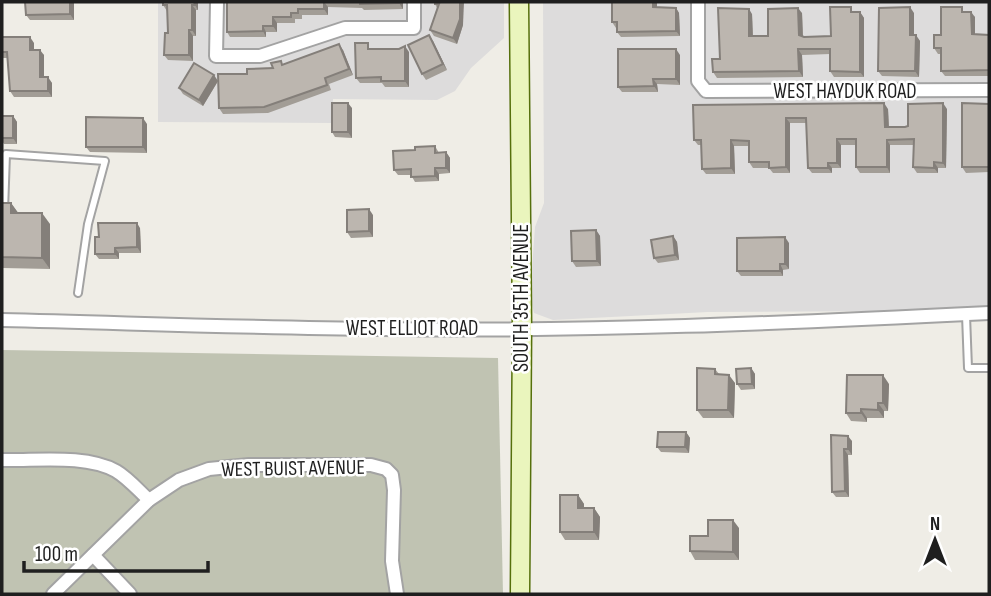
<svg xmlns="http://www.w3.org/2000/svg" width="991" height="596" font-family="'Sofia Sans Condensed',sans-serif">
<style>
.residential{fill:#dddcdc}
.construction{fill:#c0c3b2}
.lines{fill:none;stroke-linecap:round;stroke-linejoin:round}
.lane-casing{stroke:#a3a3a3;stroke-width:10}
.street-casing{stroke:#a3a3a3;stroke-width:16}
.secondary-casing{stroke:#56700c;stroke-width:21}
.lane{stroke:#fff;stroke-width:6}
.street{stroke:#fff;stroke-width:12}
.secondary{stroke:#eaf5bd;stroke-width:18}
.wall{fill:#a29d96}
.shaded-wall{fill:#847f7a}
.building{fill:#bcb6af;stroke:#847f7a;stroke-width:2}
.labels{text-anchor:middle;stroke-width:5;stroke-linejoin:round;paint-order:stroke}
.street-label{font-size:21px;fill:#1f1f1f;stroke:#fff}
</style>
<rect width="100%" height="100%" fill="#efede6"/>
<g class="residential">
<polygon points="158,2 504,2 504,38 471,68 455,91 437,100 333,99 332,123 158,122"/>
<polygon points="543,2 989,2 989,307 890,311 708,312 553,320 534,313 530,296 535,227 544,203"/>
</g>
<polygon class="construction" points="2,350 498,358 503,594 2,594"/>
<g class="lines">
<defs>
<g id="lane">
<polyline points="4,211 6,154 105,161 88,224 78,293"/>
<polyline points="966,315 968,368 989,368"/>
</g>
<g id="street">
<polyline points="217,2 216,56 260,56 345,28 414,28 414,2"/>
<polyline points="698,2 698,81 706,91 989,90"/>
<path d="M2 320C128 323 255 328 382 329 583 332 788 323 989 313"/>
<path d="M2 460C36 461 85 454 116 471 128 478 139 491 149 500"/>
<polyline points="93,555 130,594"/>
<polyline points="53,594 149,500 179,480 209,469 249,465 371,465 386,469 392,475 394,490 392,561 397,594"/>
</g>
<polyline id="secondary" points="519,2 522,328 520,594"/>
</defs>
<use href="#lane" class="lane-casing"/>
<use href="#street" class="street-casing"/>
<use href="#secondary" class="secondary-casing"/>
<use href="#lane" class="lane"/>
<use href="#street" class="street"/>
<use href="#secondary" class="secondary"/>
</g>
<g class="wall">
<polygon points="25,2 74,2 74,20 30,20 26,15"/>
<polygon points="198,2 198,10 196,10 196,36 193,36 193,61 168,60 164,55 168,33 167,11 163,5"/>
<polygon points="227,2 403,2 403,9 364,10 362,8 328,7 328,15 302,15 302,19 295,19 295,23 277,23 277,32 266,32 266,37 230,37 227,32"/>
<polygon points="435,2 463,25 457,44 434,36 430,30 437,8 435,4"/>
<polygon points="657,7 676,8 679,13 680,36 621,37 617,32 617,28 616,28 612,22"/>
<polygon points="854,12 860,12 864,18 864,77 834,77 830,71 830,54 802,55 803,77 717,78 713,72 720,59 752,14 753,36 768,36 802,13 803,36 831,36"/>
<polygon points="965,12 975,17 975,34 989,35 989,76 945,76 941,71 941,54 938,54 934,48"/>
<polygon points="914,13 914,35 920,41 919,77 882,76 878,71"/>
<polygon points="2,37 34,43 34,50 44,55 44,77 52,83 52,97 14,97 10,91 7,58 3,58 2,56"/>
<polygon points="433,41 447,70 426,80 422,74"/>
<polygon points="372,49 409,52 409,87 385,87 382,83 360,83 356,78"/>
<polygon points="343,50 353,75 329,84 331,90 268,113 223,114 219,108 218,81 203,106 183,94 179,88 218,80"/>
<polygon points="680,55 680,85 657,84 658,92 622,92 618,87"/>
<polygon points="989,104 989,172 966,173 962,167"/>
<polygon points="693,105 888,109 889,127 908,126 947,109 946,168 938,168 938,173 917,173 913,167 914,145 890,145 890,173 860,173 856,167 856,145 841,145 841,168 832,168 832,173 812,173 808,168 806,123 790,123 790,173 773,173 769,168 753,168 749,162 749,146 734,146 735,174 706,174 702,169 702,145 698,145 694,140"/>
<polygon points="352,108 352,138 335,137 332,132"/>
<polygon points="2,116 13,116 17,122 17,144 4,144 2,141"/>
<polygon points="147,124 147,153 90,152 86,147"/>
<polygon points="435,146 439,153 446,152 450,158 450,173 439,174 439,181 415,182 411,175 398,175 394,170 415,150"/>
<polygon points="2,203 11,203 18,213 50,224 50,269 3,268 2,266"/>
<polygon points="373,215 373,237 351,238 347,232"/>
<polygon points="140,228 141,253 119,253 119,259 99,259 95,254"/>
<polygon points="596,230 600,236 601,266 576,267 572,261"/>
<polygon points="673,236 677,242 679,260 658,263 654,258"/>
<polygon points="789,243 789,269 783,270 783,276 741,276 737,271"/>
<polygon points="751,368 755,374 755,389 741,390 737,384"/>
<polygon points="715,369 719,374 735,383 734,418 703,418 697,410"/>
<polygon points="889,384 888,411 884,411 884,418 867,418 867,422 851,421 846,413"/>
<polygon points="686,432 690,438 689,453 661,452 657,447"/>
<polygon points="831,435 852,441 852,455 848,455 849,497 836,497 832,492"/>
<polygon points="578,495 584,504 584,508 594,508 600,517 599,540 565,540 560,532"/>
<polygon points="739,528 739,560 695,560 690,551 708,536"/>
</g>
<g class="shaded-wall">
<polygon points="70,2 74,2 74,20 70,14"/>
<polygon points="194,2 198,2 198,10 195,5"/>
<polygon points="324,2 328,7 328,15 324,9"/>
<polygon points="399,2 403,2 403,9 399,3"/>
<polygon points="460,2 464,2 463,25 457,44 453,38"/>
<polygon points="653,2 657,2 657,13 653,7"/>
<polygon points="192,5 196,10 196,36 192,30"/>
<polygon points="910,7 914,13 914,41 910,35"/>
<polygon points="676,8 679,13 680,36 676,31"/>
<polygon points="798,8 802,13 803,41 799,35"/>
<polygon points="749,9 752,14 753,42 749,36"/>
<polygon points="860,12 864,18 864,77 860,72"/>
<polygon points="971,12 975,17 975,40 972,34"/>
<polygon points="273,17 277,23 277,32 273,26"/>
<polygon points="263,26 266,32 266,37 263,31"/>
<polygon points="189,30 193,36 193,61 189,55"/>
<polygon points="429,35 433,41 447,70 443,64"/>
<polygon points="916,35 920,41 919,77 915,71"/>
<polygon points="30,37 34,43 34,55 30,50"/>
<polygon points="339,44 343,50 353,75 349,69"/>
<polygon points="405,46 409,52 409,87 405,81"/>
<polygon points="676,49 680,55 680,85 676,79"/>
<polygon points="798,49 802,55 803,77 799,71"/>
<polygon points="40,50 44,55 44,83 40,77"/>
<polygon points="214,75 218,81 203,106 199,100"/>
<polygon points="48,77 52,83 52,97 48,91"/>
<polygon points="653,79 657,84 658,92 654,86"/>
<polygon points="348,103 352,108 352,138 348,132"/>
<polygon points="884,103 888,109 889,132 885,127"/>
<polygon points="943,103 947,109 946,168 943,163"/>
<polygon points="13,116 17,122 17,144 13,138"/>
<polygon points="143,118 147,124 147,153 143,147"/>
<polygon points="786,118 790,123 790,173 786,167"/>
<polygon points="837,139 841,145 841,168 837,163"/>
<polygon points="731,140 734,146 735,174 731,168"/>
<polygon points="887,140 890,145 890,173 887,167"/>
<polygon points="446,152 450,158 450,173 446,168"/>
<polygon points="934,162 938,168 938,173 934,168"/>
<polygon points="828,163 832,168 832,173 828,168"/>
<polygon points="435,168 439,174 439,181 435,176"/>
<polygon points="11,203 19,214 11,213"/>
<polygon points="369,209 373,215 373,237 369,231"/>
<polygon points="42,213 50,224 50,269 42,258"/>
<polygon points="137,223 140,228 141,253 137,247"/>
<polygon points="596,230 600,236 601,266 597,261"/>
<polygon points="673,236 677,242 679,260 675,255"/>
<polygon points="785,237 789,243 789,269 785,264"/>
<polygon points="115,248 119,253 119,259 115,254"/>
<polygon points="780,264 783,270 783,276 780,271"/>
<polygon points="751,368 755,374 755,389 752,384"/>
<polygon points="729,375 735,383 734,418 728,410"/>
<polygon points="883,375 889,384 888,411 883,403"/>
<polygon points="878,403 884,411 884,418 878,410"/>
<polygon points="861,409 867,418 867,422 861,413"/>
<polygon points="686,432 690,438 689,453 685,447"/>
<polygon points="848,436 852,441 852,455 848,449"/>
<polygon points="844,449 848,455 849,497 845,491"/>
<polygon points="578,495 584,504 584,516 578,508"/>
<polygon points="594,508 600,517 599,540 594,532"/>
<polygon points="733,520 739,528 739,560 733,552"/>
</g>
<g class="building">
<polygon points="25,2 70,2 70,14 26,15"/>
<polygon points="163,2 194,2 195,5 192,5 192,30 189,30 189,55 164,55 165,33 168,33 167,5 163,5"/>
<polygon points="227,2 324,2 324,9 298,9 298,13 291,13 291,17 273,17 273,26 263,26 263,31 227,32"/>
<polygon points="340,2 399,2 399,3 360,4 360,2"/>
<polygon points="435,2 460,2 460,19 453,38 430,30 439,4 435,4"/>
<polygon points="612,2 653,2 653,7 676,8 676,31 617,32 617,22 612,22"/>
<polygon points="830,7 851,7 851,12 860,12 860,72 830,71 830,49 798,49 799,71 713,72 712,59 720,59 718,8 749,9 749,36 768,36 768,9 798,8 799,35 804,37 831,36"/>
<polygon points="910,7 910,35 916,35 915,71 878,71 879,8"/>
<polygon points="941,7 962,7 962,12 971,12 972,34 989,35 989,70 941,71 941,48 934,48 934,35 941,35"/>
<polygon points="429,35 443,64 422,74 408,45"/>
<polygon points="2,37 30,37 30,50 40,50 40,77 48,77 48,91 10,91 7,52 2,52"/>
<polygon points="355,43 368,43 368,49 399,49 405,46 405,81 381,81 381,77 356,78"/>
<polygon points="339,44 349,69 325,78 327,85 264,107 219,108 218,74 247,74 247,69 273,68 271,63 281,61 282,65"/>
<polygon points="618,49 676,49 676,79 653,79 654,86 618,87"/>
<polygon points="194,63 214,75 199,100 179,88"/>
<rect x="332" y="103" width="16" height="29"/>
<polygon points="884,103 885,127 905,127 908,126 908,104 943,103 943,163 934,162 934,168 913,167 914,139 887,140 887,167 856,167 856,139 837,139 837,163 828,163 828,168 808,168 806,118 786,118 786,167 769,168 769,162 749,162 749,141 731,140 731,168 702,169 701,140 694,140 693,105"/>
<polygon points="962,103 989,104 989,167 962,167"/>
<rect x="2" y="116" width="11" height="22"/>
<polygon points="86,117 143,118 143,147 86,147"/>
<polygon points="435,146 435,153 446,152 446,168 435,168 435,176 411,177 411,169 394,170 393,151 415,150 415,147"/>
<polygon points="2,203 11,203 11,213 42,213 42,258 2,257"/>
<polygon points="369,209 369,231 347,232 347,210"/>
<polygon points="98,223 137,223 137,247 115,248 115,254 95,254 95,237 99,237"/>
<polygon points="596,230 597,261 572,261 571,231"/>
<polygon points="673,236 675,255 654,258 651,240"/>
<polygon points="785,237 785,264 780,264 780,271 737,271 737,238"/>
<polygon points="697,368 715,369 715,374 729,375 728,410 697,410"/>
<polygon points="751,368 752,384 737,384 736,369"/>
<polygon points="847,375 883,375 883,403 878,403 878,410 861,409 861,413 846,413"/>
<polygon points="658,432 686,432 685,447 657,447"/>
<polygon points="831,435 848,436 848,449 844,449 845,491 832,492"/>
<polygon points="560,495 578,495 578,508 594,508 594,532 560,532"/>
<polygon points="708,520 733,520 733,552 690,551 690,536 708,536"/>
</g>
<g class="labels">
<g class="street-label">
<text x="845" y="98">WEST HAYDUK ROAD</text>
<text transform="translate(521 298) rotate(-90)" y="7">SOUTH 35TH AVENUE</text>
<text x="412" y="335">WEST ELLIOT ROAD</text>
<text transform="translate(293 468) rotate(-1)" y="7">WEST BUIST AVENUE</text>
</g>
</g>
<rect width="991" height="596" fill="none" stroke="#1f1f1f" stroke-width="7"/>
<g transform="translate(935 540)" stroke="#ffffff" stroke-width="5" paint-order="stroke">
<path d="M0-5L12 26L0 18L-12 26Z" fill="#1f1f1f"/>
<text y="-10" font-size="19" font-weight="bold" text-anchor="middle" fill="#1f1f1f">N</text>
</g>
<path d="M24 561v10h184v-10" fill="none" stroke="#1f1f1f" stroke-width="3.5"/>
<text x="35" y="561" font-size="21" fill="#1f1f1f" stroke="#ffffff" stroke-width="5" paint-order="stroke">100 m</text>
</svg>
